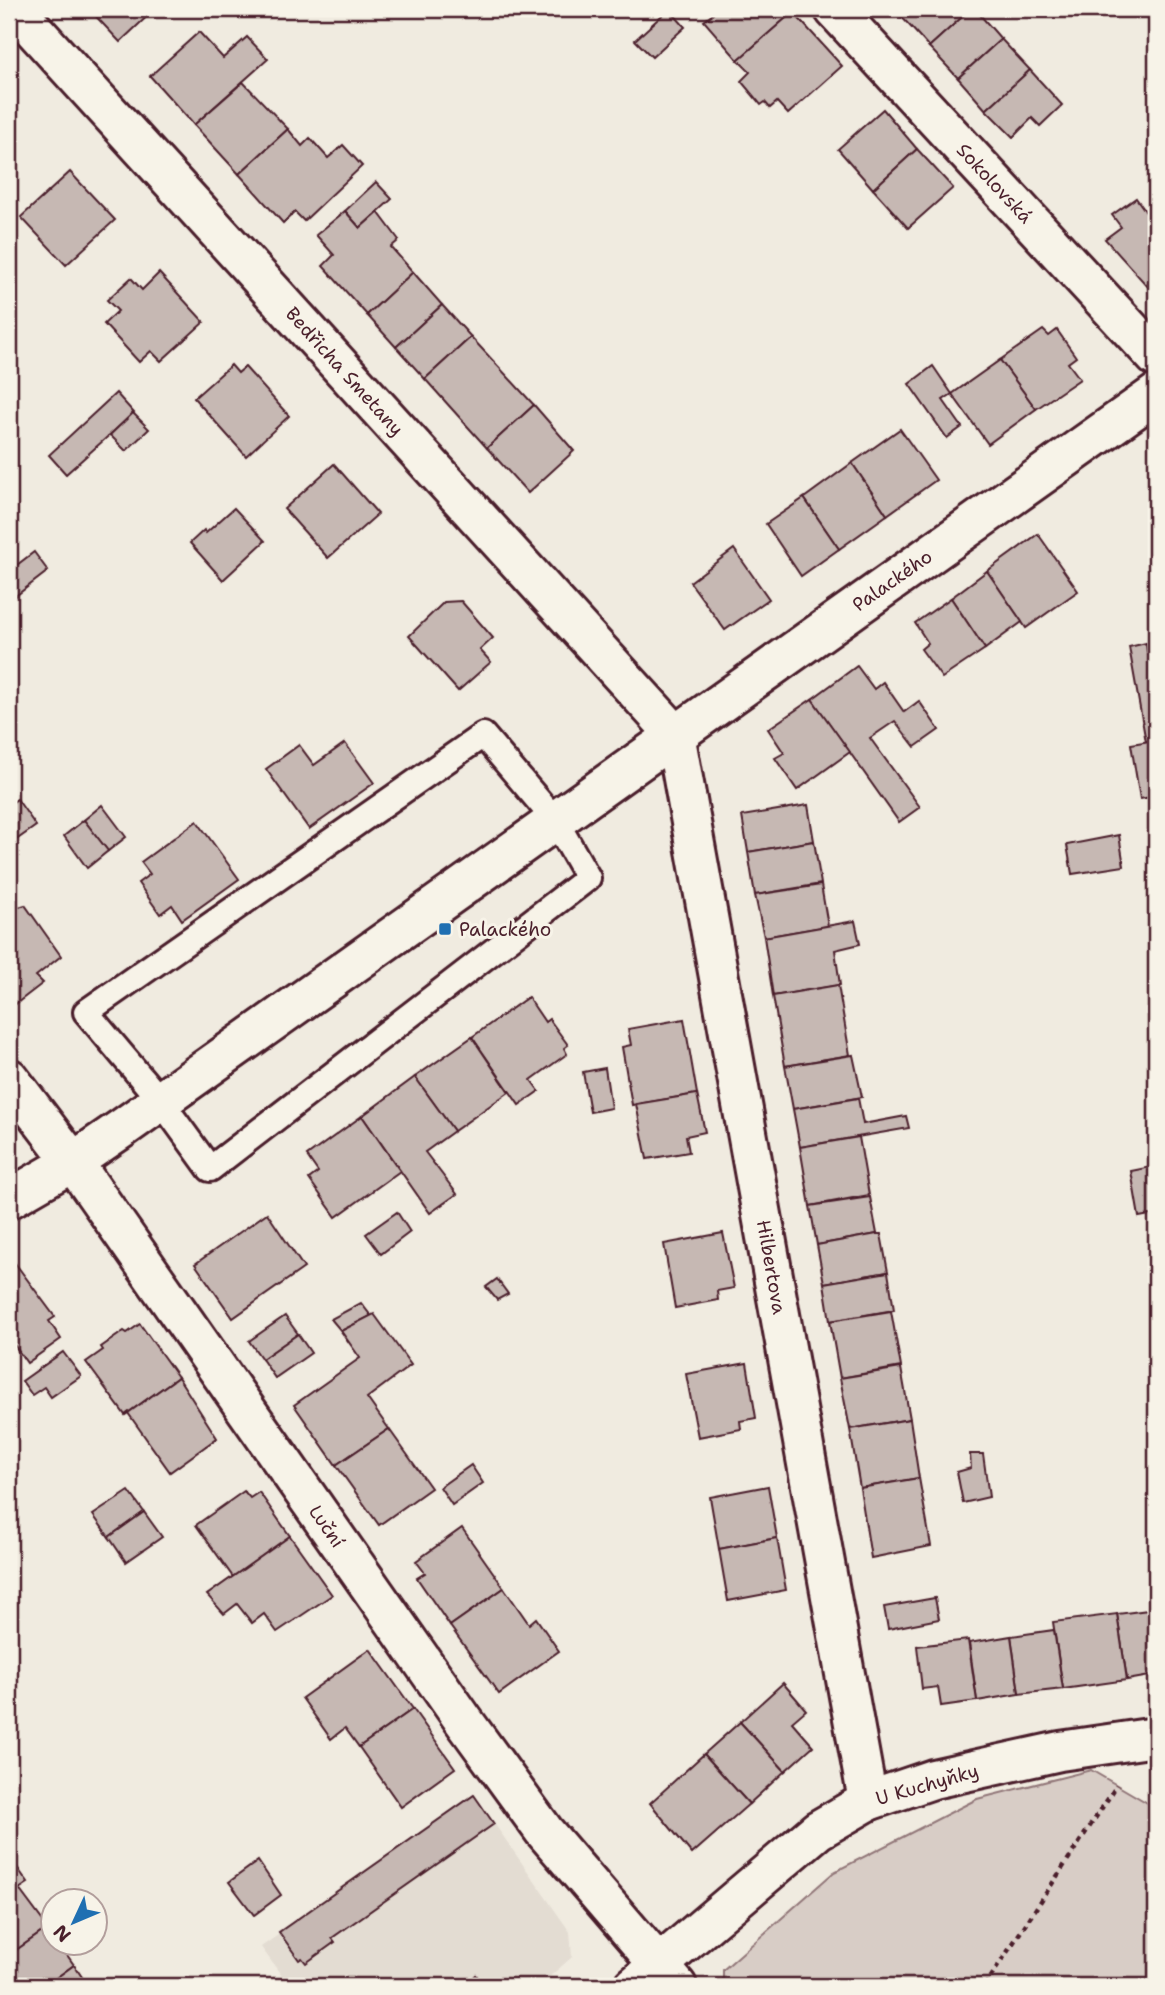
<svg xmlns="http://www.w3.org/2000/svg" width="1165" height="1995" font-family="'Shantell Sans',sans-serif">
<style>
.built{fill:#e3dcd2}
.green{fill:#d8cdc6;stroke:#917678;stroke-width:2}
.building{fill:#c6b8b3;stroke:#4a1f2b;stroke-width:2}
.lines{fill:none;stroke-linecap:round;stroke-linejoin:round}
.service-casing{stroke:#4a1f2b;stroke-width:30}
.minor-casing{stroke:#4a1f2b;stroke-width:44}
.tertiary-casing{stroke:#4a1f2b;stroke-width:44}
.path{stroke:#4a1f2b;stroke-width:4.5;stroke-dasharray:5 5;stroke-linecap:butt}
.service{stroke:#f7f3e8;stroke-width:24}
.minor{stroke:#f7f3e8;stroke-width:38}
.tertiary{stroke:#f7f3e8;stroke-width:38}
.poi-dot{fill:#1f6fb2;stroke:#f7f3e8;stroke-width:2.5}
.labels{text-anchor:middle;stroke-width:6;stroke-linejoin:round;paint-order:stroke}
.street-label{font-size:19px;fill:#4a1f2b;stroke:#f7f3e8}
.poi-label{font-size:19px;fill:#4a1f2b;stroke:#f7f3e8;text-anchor:start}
</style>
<rect width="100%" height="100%" fill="#f0ebe0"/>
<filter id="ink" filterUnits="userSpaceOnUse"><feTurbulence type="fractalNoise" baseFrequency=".0143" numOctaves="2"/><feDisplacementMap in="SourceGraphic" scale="14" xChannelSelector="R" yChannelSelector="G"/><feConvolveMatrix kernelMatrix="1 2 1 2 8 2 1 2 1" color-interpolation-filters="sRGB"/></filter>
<g filter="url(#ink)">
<polygon class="built" points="475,1796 570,1932 572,1957 539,1986 289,1986 261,1947"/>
<polygon class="green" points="1091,1770 1156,1808 1156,1986 723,1986 723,1970 834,1872 977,1799"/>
<g class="building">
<polygon points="89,9 155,9 120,42"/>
<polygon points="669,9 685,27 652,57 635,40"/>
<polygon points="708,9 790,9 793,12 738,60 704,21 713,14"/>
<polygon points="907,9 971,9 929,47 900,15"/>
<polygon points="971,9 975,9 1001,39 958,78 929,47"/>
<polygon points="793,12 842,66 788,114 777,102 770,108 765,102 761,105 741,81 750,72 738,60"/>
<polygon points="199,32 223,58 247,37 268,59 194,125 150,76"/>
<polygon points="1001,39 1030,70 986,110 958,78"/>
<polygon points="1030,70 1062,105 1040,126 1032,118 1013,137 986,110"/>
<polygon points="243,82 288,129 239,174 194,125"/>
<polygon points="9,107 16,115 9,122"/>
<polygon points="883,109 917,149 873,189 838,149"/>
<polygon points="288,129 302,146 310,138 328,158 343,145 362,166 304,221 295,212 283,223 239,174"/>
<polygon points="917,149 953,188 908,228 873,189"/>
<polygon points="70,172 115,220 66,265 21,217"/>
<polygon points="376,182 392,199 360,228 345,211"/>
<polygon points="1136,198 1156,226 1156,283 1149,288 1105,239 1121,227 1112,215"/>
<polygon points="1156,203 1156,226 1145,211"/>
<polygon points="345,211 360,228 378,212 399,240 391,247 413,272 367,315 323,266 334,255 316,235"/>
<polygon points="413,272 442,305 396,347 367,315"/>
<polygon points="159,273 204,322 161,361 151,351 139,362 104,324 118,311 107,300 131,278 142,290"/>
<polygon points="442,305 471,337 425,379 396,347"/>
<polygon points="1043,330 1049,336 1057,330 1076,357 1068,363 1080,379 1036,409 1000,360"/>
<polygon points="471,337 534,405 487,448 425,379"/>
<polygon points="1000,360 1036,409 988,444 952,394"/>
<polygon points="231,365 238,373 245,367 289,416 246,456 194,398"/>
<polygon points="933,366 952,394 943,400 962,427 947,438 909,384"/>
<polygon points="116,393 134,413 66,474 49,455"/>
<polygon points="534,405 574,451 528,493 487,448"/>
<polygon points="133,413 149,429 126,451 110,435"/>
<polygon points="900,429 936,480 887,515 852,463"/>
<polygon points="852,463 887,515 839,549 804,498"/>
<polygon points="334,464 378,514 328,558 284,509"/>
<polygon points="804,498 839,549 801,576 766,524"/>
<polygon points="234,508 265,541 223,580 190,543 204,530 206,533"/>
<polygon points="1038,534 1078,591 1026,628 987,571"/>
<polygon points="734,549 769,599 725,630 690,582"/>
<polygon points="34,552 48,571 13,598 9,592 9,571"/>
<polygon points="987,571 1022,622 985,649 951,598"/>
<polygon points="951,598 985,649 942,678 921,649 928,643 915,623"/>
<polygon points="461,601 493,638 480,650 491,662 458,691 409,636 444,602"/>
<polygon points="1146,643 1147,653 1156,652 1156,740 1146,742 1129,647"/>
<polygon points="857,666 874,689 883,682 904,712 919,701 939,730 915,747 895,721 870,738 920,807 899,822 812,699"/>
<polygon points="812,699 850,752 797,790 775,758 784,753 768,729"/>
<polygon points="1156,740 1156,796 1140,799 1131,744"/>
<polygon points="345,743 374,783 309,829 266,769 299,745 314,765"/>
<polygon points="17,799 36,826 9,845 9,805"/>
<polygon points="102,805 126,837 108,851 84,820"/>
<polygon points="808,805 814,841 748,852 742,816"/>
<polygon points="84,820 108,851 87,868 64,836"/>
<polygon points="197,821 239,879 182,920 172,905 160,914 138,883 150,874 141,862"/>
<polygon points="1119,835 1124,866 1072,874 1067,845"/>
<polygon points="814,841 821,884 755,895 748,852"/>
<polygon points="821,885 828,926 764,937 755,895"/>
<polygon points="9,891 19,907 25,905 61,956 36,976 43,983 13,1006 9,1000"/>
<polygon points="855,921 860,944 835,950 840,985 773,996 764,937"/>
<polygon points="838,985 850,1055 785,1066 773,996"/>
<polygon points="528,997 545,1022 549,1019 568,1045 564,1048 567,1054 531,1080 539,1091 519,1105 472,1037"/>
<polygon points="684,1019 697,1094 632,1105 622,1047 631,1045 628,1029"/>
<polygon points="472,1037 509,1092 454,1131 415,1077"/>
<polygon points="853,1055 862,1097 793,1109 785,1066"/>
<polygon points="605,1068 611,1108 590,1112 583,1072"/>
<polygon points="415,1077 454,1131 425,1152 457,1194 430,1213 362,1116"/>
<polygon points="697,1094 705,1132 686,1136 689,1152 647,1159 636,1104"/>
<polygon points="858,1098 863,1124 906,1116 909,1128 800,1147 793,1109"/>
<polygon points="362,1116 400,1171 336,1217 309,1179 318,1172 307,1156"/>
<polygon points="859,1137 869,1195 810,1206 800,1147"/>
<polygon points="1156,1166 1156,1214 1139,1217 1131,1171"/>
<polygon points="870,1197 877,1234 817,1245 810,1206"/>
<polygon points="397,1212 410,1232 381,1254 366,1234"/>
<polygon points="267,1213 304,1268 233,1318 195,1264"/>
<polygon points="723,1233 734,1288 717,1291 718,1300 675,1308 664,1244"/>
<polygon points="877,1234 881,1234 888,1272 824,1283 817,1245"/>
<polygon points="15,1263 55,1317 49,1321 61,1339 27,1363 15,1346 9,1350 9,1267"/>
<polygon points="888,1272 894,1310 830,1321 824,1283"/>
<polygon points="497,1279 508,1294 497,1300 486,1287"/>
<polygon points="361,1303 371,1316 341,1331 331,1319"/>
<polygon points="891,1311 901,1367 840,1378 830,1321"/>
<polygon points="374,1314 411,1365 367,1398 389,1429 336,1465 294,1405 360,1358 341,1331"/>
<polygon points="285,1316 298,1334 262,1359 249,1341"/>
<polygon points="140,1324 178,1377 125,1415 86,1362 103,1350 101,1347 124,1331 127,1333"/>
<polygon points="298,1334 311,1353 275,1378 262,1359"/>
<polygon points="63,1352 81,1376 51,1397 44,1387 32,1395 22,1381"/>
<polygon points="747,1363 756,1418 740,1421 741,1429 698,1437 686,1374"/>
<polygon points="901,1368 910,1419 850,1429 840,1378"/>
<polygon points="178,1377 217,1438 170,1472 128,1413"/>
<polygon points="910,1419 919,1478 860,1488 850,1429"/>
<polygon points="389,1429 431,1488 379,1525 336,1465"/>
<polygon points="970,1454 983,1454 989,1497 963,1503 957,1472 971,1468"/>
<polygon points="471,1465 483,1483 452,1505 440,1487"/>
<polygon points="919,1478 931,1546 871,1558 860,1488"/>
<polygon points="768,1486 777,1538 719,1549 710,1497"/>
<polygon points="129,1491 144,1512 109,1537 93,1515"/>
<polygon points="244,1491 250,1498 259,1492 290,1536 233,1577 196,1525"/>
<polygon points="144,1512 162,1537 126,1562 109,1537"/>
<polygon points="462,1528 504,1588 450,1626 417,1578 425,1573 416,1561"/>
<polygon points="290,1536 332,1595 277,1632 264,1614 252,1623 237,1604 224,1614 207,1595"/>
<polygon points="777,1538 786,1590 728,1601 719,1549"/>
<polygon points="504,1588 529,1624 536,1618 559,1651 499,1694 450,1626"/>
<polygon points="935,1598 939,1619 888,1629 884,1607"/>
<polygon points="1156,1609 1156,1675 1127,1680 1117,1614"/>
<polygon points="1117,1614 1127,1680 1063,1689 1053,1622"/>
<polygon points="1054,1630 1063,1689 1019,1694 1011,1636"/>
<polygon points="1011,1636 1019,1694 977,1701 969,1643"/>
<polygon points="968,1640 977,1701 941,1706 938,1687 922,1689 917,1646"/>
<polygon points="370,1649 413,1709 359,1747 345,1728 331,1739 302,1698"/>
<polygon points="783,1683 806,1710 792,1722 813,1746 785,1771 740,1722"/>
<polygon points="413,1709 455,1768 401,1807 359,1747"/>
<polygon points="740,1722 785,1771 749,1804 704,1754"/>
<polygon points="704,1754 749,1804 692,1854 650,1803"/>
<polygon points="474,1795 494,1824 332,1938 335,1942 306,1963 302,1958 299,1960 279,1932"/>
<polygon points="12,1860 28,1883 19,1889 48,1928 9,1955 9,1863"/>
<polygon points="258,1861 281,1895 254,1915 229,1882"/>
<polygon points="48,1928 52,1934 52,1942 58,1942 74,1965 45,1986 11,1986 9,1983 9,1955"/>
<polygon points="74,1965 88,1986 45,1986"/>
<polygon points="476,1975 485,1986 464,1986"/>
</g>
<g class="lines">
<defs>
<polygon id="service" points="483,735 555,820 588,878 210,1169 160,1100 86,1012"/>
<g id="minor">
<polyline points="15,9 675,734"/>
<polyline points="834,9 1156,357"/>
<polyline points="675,734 868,1801"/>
<polyline points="9,1078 73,1162 464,1721 544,1831 677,1986"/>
<polyline points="9,1199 73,1162 124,1127 1156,394"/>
</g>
<polyline id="tertiary" points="634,1986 818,1830 868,1801 933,1779 1060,1751 1156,1737"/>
</defs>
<use href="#service" class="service-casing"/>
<use href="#minor" class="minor-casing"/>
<use href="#tertiary" class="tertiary-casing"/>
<polyline class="path" points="985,1986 1117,1785"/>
<use href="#service" class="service"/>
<use href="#minor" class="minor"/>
<use href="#tertiary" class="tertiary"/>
</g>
</g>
<rect class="poi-dot" x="438" y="922" width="14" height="14" rx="3.5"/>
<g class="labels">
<g class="street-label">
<text transform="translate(995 183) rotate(47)" y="7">Sokolovská</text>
<text transform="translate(345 371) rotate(48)" y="7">Bedřicha Smetany</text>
<text transform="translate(892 580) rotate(-35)" y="7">Palackého</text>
<text transform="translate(772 1267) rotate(80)" y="7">Hilbertova</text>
<text transform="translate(327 1526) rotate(55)" y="7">Luční</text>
<text transform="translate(927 1784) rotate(-16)" y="7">U Kuchyňky</text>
</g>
<g class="poi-label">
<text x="459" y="936">Palackého</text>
</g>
</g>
<rect width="1165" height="1995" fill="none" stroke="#f7f3e8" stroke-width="35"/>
<rect x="18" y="18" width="1130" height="1960" fill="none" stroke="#4a1f2b" stroke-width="2.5" filter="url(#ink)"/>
<g transform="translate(74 1922) rotate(226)"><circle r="33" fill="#f7f3e8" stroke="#b29e9c" stroke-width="2"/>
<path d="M0-5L12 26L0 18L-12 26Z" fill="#1f6fb2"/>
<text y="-10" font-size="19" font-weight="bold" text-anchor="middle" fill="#4a1f2b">N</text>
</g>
</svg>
